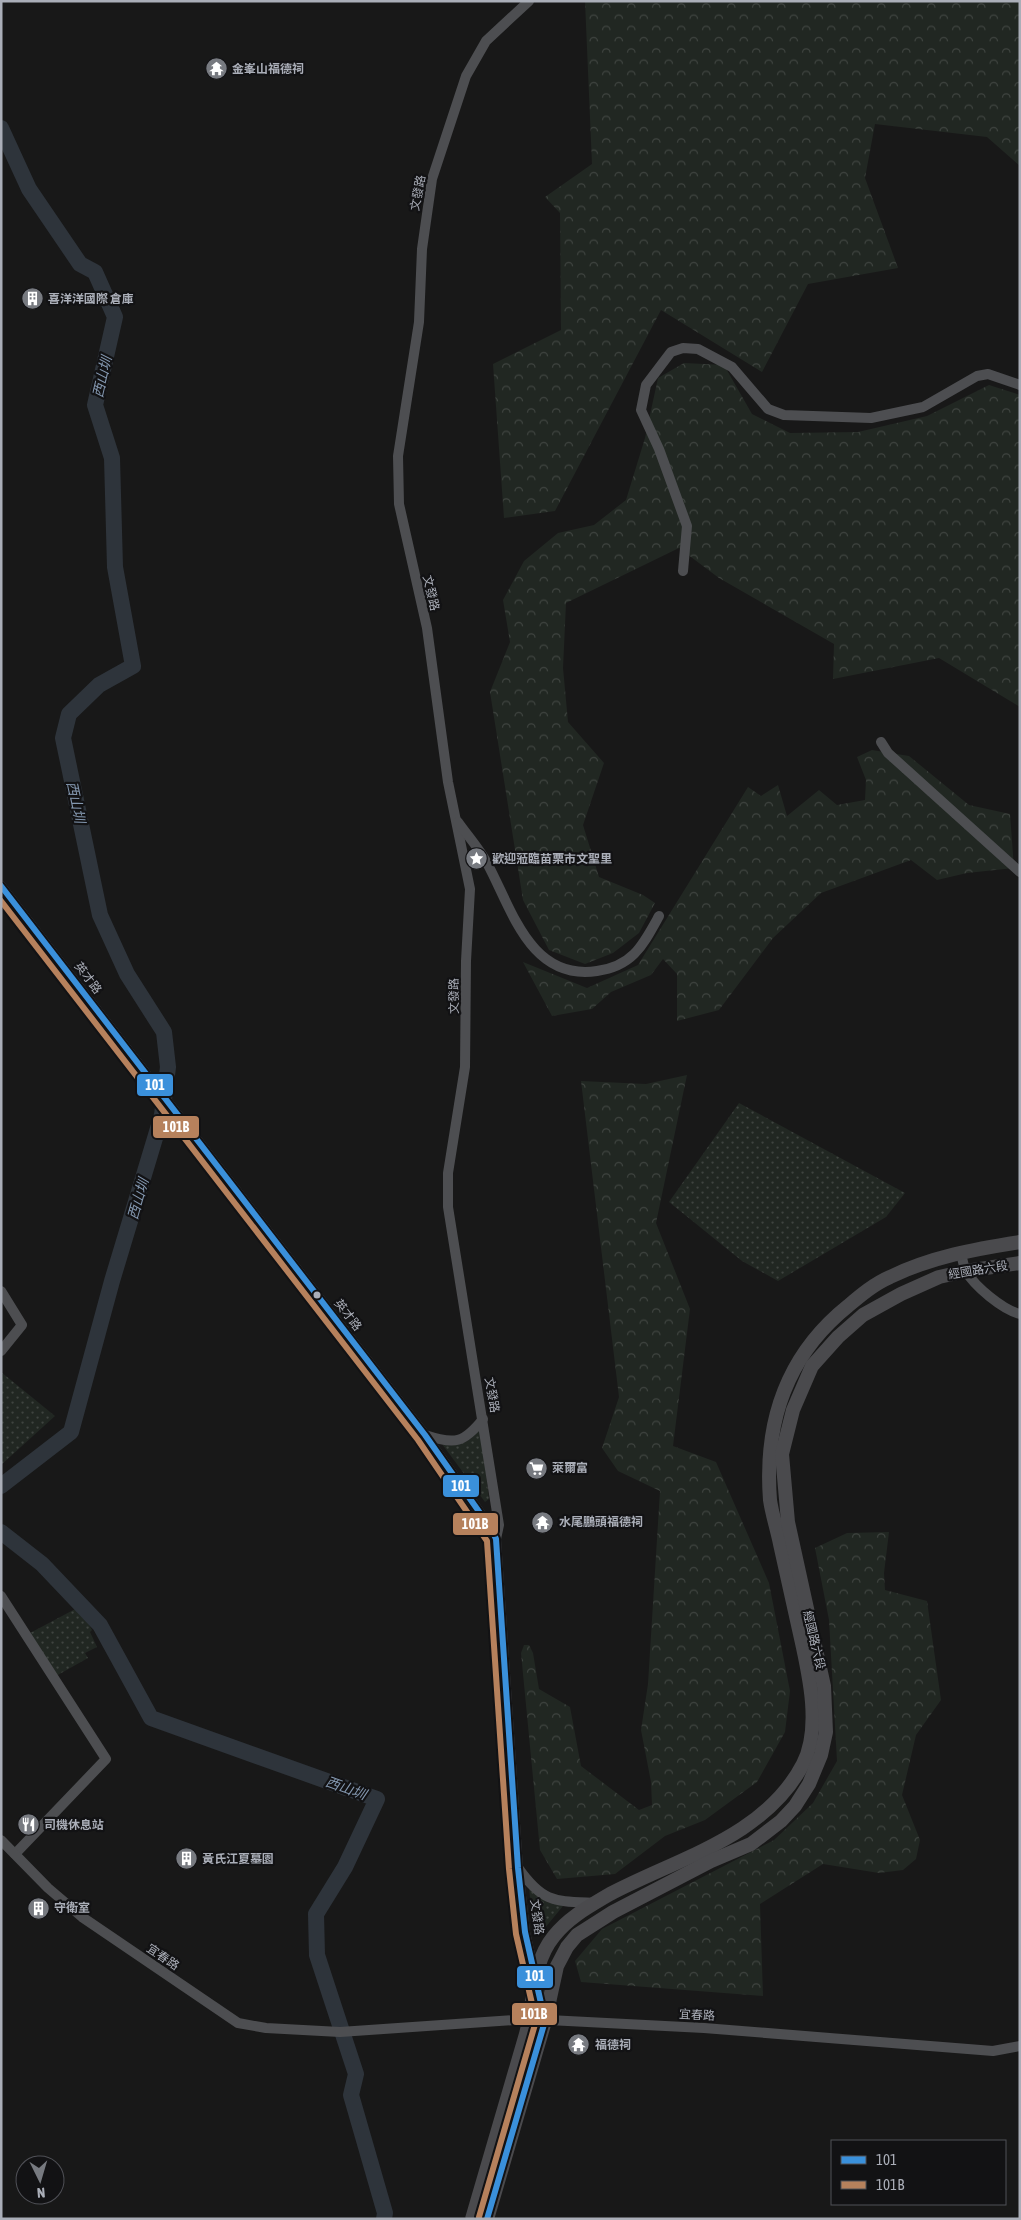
<svg xmlns="http://www.w3.org/2000/svg" width="1021" height="2220" font-family="'Asap Condensed','Noto Sans TC',sans-serif">
<style>
.grass{fill:url(#grass-dots)}
.forest{fill:url(#forest-crowns)}
.lines{fill:none;stroke-linecap:round;stroke-linejoin:round}
.river{stroke:#2e343b;stroke-width:16}
.minor{stroke:#4d4e51;stroke-width:10}
.major{stroke:#4a4a4d;stroke-width:14}
.bus-1-casing{stroke:#121214;stroke-width:10}
.bus-2-casing{stroke:#121214;stroke-width:10}
.bus-1{stroke:#3a90db;stroke-width:6}
.bus-2{stroke:#b6815c;stroke-width:6}
.bus-dot{fill:#aaaeb8;stroke:#121214;stroke-width:2}
.labels{text-anchor:middle;stroke-width:4.5;stroke-linejoin:round;paint-order:stroke}
.poi-label{font-size:12px;font-weight:bold;fill:#aaaeb8;stroke:#121214;text-anchor:start}
.street-label{font-size:12px;fill:#aaaeb8;stroke:#121214}
.water-label{font-size:14px;font-style:italic;fill:#8498b0;stroke:#121214}
.line-badge{stroke:#121214;stroke-width:2}
.badge-label{font-size:14px;text-anchor:middle;font-weight:bold;fill:#fff}
</style>
<defs>
<pattern id="grass-dots" width="8" height="8" patternUnits="userSpaceOnUse" patternTransform="scale(1.25)"><rect width="8" height="8" fill="#212722"/><path d="M2 2h.1M6 6h.1" fill="none" stroke="#3f4440" stroke-width="1.8" stroke-linecap="round"/></pattern>
<pattern id="forest-crowns" width="20" height="18" patternUnits="userSpaceOnUse" patternTransform="scale(1.25)"><rect width="20" height="18" fill="#212722"/><path d="M2 6a3 3 0 1 1 6 0M12 15a3 3 0 1 1 6 0" fill="none" stroke="#3f4440"/></pattern>
</defs>
<rect width="100%" height="100%" fill="#181818"/>
<g class="grass">
<polygon points="739,1103 905,1193 886,1217 778,1281 742,1261 669,1202"/>
<polygon points="1,1372 55,1416 1,1465"/>
<path d="M478 1431 481 1432 489 1499 485 1502 442 1444C458 1447 468 1443 478 1431Z"/>
<polygon points="79,1607 92,1630 90,1632 97,1647 85,1653 88,1658 56,1676 30,1633"/>
<polygon points="529,1887 547,1900 563,1906 540,1934 535,1935 533,1931"/>
</g>
<g class="forest">
<polygon points="585,1 1020,1 1020,166 987,137 875,124 865,178 898,268 808,284 762,372 661,310 555,511 504,518 493,364 561,330 560,213 545,197 592,164"/>
<polygon points="684,363 724,365 752,414 790,433 858,432 927,416 989,385 1020,395 1020,707 939,658 833,679 834,644 719,578 679,548 566,603 563,668 568,722 604,763 583,825 599,877 643,895 655,903 639,933 613,953 585,964 549,950 523,900 490,692 510,642 503,600 524,561 558,533 594,525 626,500 645,438 658,378"/>
<polygon points="872,750 909,756 969,805 1010,814 1014,868 967,873 937,880 911,860 821,893 773,938 719,1010 677,1021 677,974 663,959 651,975 611,992 592,1009 552,1016 523,962 587,988 638,965 748,787 761,796 778,785 787,816 819,790 837,805 865,800 866,780 857,757"/>
<polygon points="687,1075 656,1223 690,1309 673,1446 716,1462 769,1583 790,1691 785,1732 757,1782 705,1820 665,1836 615,1874 557,1879 540,1850 521,1653 524,1645 529,1645 533,1653 539,1689 570,1707 581,1766 639,1810 652,1805 651,1782 641,1730 648,1684 660,1491 618,1471 602,1448 619,1397 581,1081 646,1084"/>
<polygon points="889,1532 884,1573 885,1590 927,1601 941,1700 916,1735 902,1795 920,1840 916,1859 903,1870 879,1873 823,1864 760,1904 763,1996 581,1982 575,1961 602,1929 774,1840 813,1803 837,1761 829,1620 815,1548 847,1533"/>
</g>
<g class="lines">
<g class="river">
<polyline points="1,128 29,189 80,264 95,272 115,317 95,405 112,458 115,567 133,666 99,685 69,714 63,738 100,915 127,974 164,1032 168,1067 162,1115 112,1281 71,1432 1,1486"/>
<polyline points="1,1532 42,1564 100,1625 151,1718 377,1799 345,1867 316,1914 317,1955 356,2074 351,2095 385,2213 384,2219"/>
</g>
<g class="minor">
<polyline points="529,1 486,41 466,76 432,179 422,249 419,322 398,456 399,504 427,628 448,782 470,889 466,961 465,1067 448,1173 448,1207 499,1525 496,1539 518,1868 525,1932 544,2017"/>
<polyline points="683,571 687,526 659,449 641,410 646,385 671,352 683,348 698,349 732,367 768,409 784,415 871,418 923,407 977,376 988,374 1020,385"/>
<polyline points="881,742 888,753 1020,872"/>
<path d="M458 822C467 835 479 848 487 863 512 909 530 981 597 971 633 966 643 945 659 916"/>
<polyline points="1,886 425,1435 492,1530 496,1539"/>
<path d="M961 1252C962 1257 963 1265 966 1271 974 1286 1003 1310 1020 1314"/>
<polyline points="1,1291 22,1325 1,1351"/>
<path d="M425 1435C455 1445 464 1443 483 1419"/>
<polyline points="1,1596 106,1759 15,1854"/>
<polyline points="1,1840 48,1888 82,1917 238,2023 266,2028 340,2032 529,2019 704,2028 993,2051 1020,2046"/>
<path d="M519 1869C543 1903 555 1901 595 1903"/>
</g>
<g class="major">
<path d="M472 2219C490 2157 508 2095 526 2034 535 2001 531 1964 554 1936 569 1917 590 1906 610 1894 678 1858 765 1837 803 1764 823 1725 807 1666 798 1625 792 1598 786 1571 780 1544 777 1529 772 1514 770 1500 764 1422 787 1355 848 1306 861 1295 874 1284 890 1277 931 1257 975 1249 1020 1242"/>
<polyline points="487,2219 545,2021 557,1966 567,1947 577,1935 613,1912 711,1861 751,1844 781,1821 795,1806 809,1784 821,1755 826,1732 824,1686 788,1522 782,1454 793,1410 812,1366 838,1337 863,1315 901,1294 939,1277 966,1271 1020,1263"/>
</g>
<defs>
<polyline id="bus-1" points="1,886 425,1435 492,1530 496,1539 518,1868 525,1932 545,2021 487,2219"/>
<polyline id="bus-2" points="1,901 418,1440 487,1541 509,1869 516,1934 536,2021 479,2217"/>
</defs>
<use href="#bus-1" class="bus-1-casing"/>
<use href="#bus-2" class="bus-2-casing"/>
<use href="#bus-1" class="bus-1"/>
<use href="#bus-2" class="bus-2"/>
</g>
<defs>
<symbol id="temple-disc" viewBox="-11 -11 22 22"><circle r="9.5" fill="#777a80" stroke="#121214"/><path d="M0-6L5-2H3V0L6.5 2.5H4V6H1.5V3h-3V6H-4V2.5H-6.5L-3 0V-2H-5Z" fill="#fff"/></symbol>
<symbol id="building-disc" viewBox="-11 -11 22 22"><circle r="9.5" fill="#777a80" stroke="#121214"/><path d="M-4-6H4V6H1V3H-1V6H-4ZM-2.5-4.3h1.7v1.8h-1.7ZM.8-4.3h1.7v1.8H.8ZM-2.5-1h1.7V.8h-1.7ZM.8-1h1.7V.8H.8Z" fill="#fff"/></symbol>
<symbol id="sight-disc" viewBox="-11 -11 22 22"><circle r="9.5" fill="#777a80" stroke="#121214"/><path d="M0-6L1.8-2.2L6-1.7L2.9 1.2L3.7 5.4L0 3.3L-3.7 5.4L-2.9 1.2L-6-1.7L-1.8-2.2Z" fill="#fff"/></symbol>
<symbol id="supermarket-disc" viewBox="-11 -11 22 22"><circle r="9.5" fill="#777a80" stroke="#121214"/><path d="M-6-5.5h2.5l.6 2H6L4.5 2H-2.5L-4.4-4H-6ZM-1.5 3.2a1.3 1.3 0 1 0 .1 0ZM3 3.2a1.3 1.3 0 1 0 .1 0Z" fill="#fff"/></symbol>
<symbol id="restaurant-disc" viewBox="-11 -11 22 22"><circle r="9.5" fill="#777a80" stroke="#121214"/><path d="M-5-6h1v4h1v-4h1v4h1v-4h1v5L-1.5 .5V6h-2V.5L-5-1ZM5-6V6H3V1.5H1.5Q1.5-4 5-6Z" fill="#fff"/></symbol>
</defs>
<g fill-rule="evenodd">
<use href="#temple-disc" x="204" y="56" width="25" height="25"/>
<use href="#building-disc" x="20" y="286" width="25" height="25"/>
<use href="#sight-disc" x="464" y="846" width="25" height="25"/>
<use href="#supermarket-disc" x="524" y="1456" width="25" height="25"/>
<use href="#temple-disc" x="530" y="1510" width="25" height="25"/>
<use href="#restaurant-disc" x="16" y="1812" width="25" height="25"/>
<use href="#building-disc" x="174" y="1846" width="25" height="25"/>
<use href="#building-disc" x="26" y="1896" width="25" height="25"/>
<use href="#temple-disc" x="566" y="2032" width="25" height="25"/>
</g>
<circle class="bus-dot" cx="317" cy="1295" r="4.5"/>
<g class="labels">
<g class="poi-label">
<text x="232" y="73">金峯山福德祠</text>
<text x="48" y="303">喜洋洋國際 倉庫</text>
<text x="492" y="863">歡迎蒞臨苗栗市文聖里</text>
<text x="552" y="1472">萊爾富</text>
<text x="559" y="1526">水尾鵬頭福德祠</text>
<text x="44" y="1829">司機休息站</text>
<text x="202" y="1863">黃氏江夏墓園</text>
<text x="54" y="1912">守衛室</text>
<text x="595" y="2049">福德祠</text>
</g>
<g class="street-label">
<text transform="translate(418 193) rotate(-79)" y="4">文發路</text>
<text transform="translate(431 593) rotate(77)" y="4">文發路</text>
<text transform="translate(88 978) rotate(53)" y="4">英才路</text>
<text transform="translate(454 996) rotate(-91)" y="4">文發路</text>
<text transform="translate(978 1270) rotate(-9)" y="4">經國路六段</text>
<text transform="translate(348 1315) rotate(52)" y="4">英才路</text>
<text transform="translate(492 1395) rotate(80)" y="4">文發路</text>
<text transform="translate(814 1640) rotate(77)" y="4">經國路六段</text>
<text transform="translate(537 1917) rotate(82)" y="4">文發路</text>
<text transform="translate(163 1957) rotate(34)" y="4">宜春路</text>
<text transform="translate(697 2015) rotate(3)" y="4">宜春路</text>
</g>
<g class="water-label">
<text transform="translate(102 377) rotate(-77)" y="5">西山圳</text>
<text transform="translate(76 802) rotate(78)" y="5">西山圳</text>
<text transform="translate(138 1199) rotate(-74)" y="5">西山圳</text>
<text transform="translate(346 1788) rotate(20)" y="5">西山圳</text>
</g>
</g>
<g class="line-badge">
<rect x="136" y="1073" width="38" height="24" rx="5" fill="#3a90db"/>
<rect x="152" y="1115" width="48" height="24" rx="5" fill="#b6815c"/>
<rect x="442" y="1474" width="38" height="24" rx="5" fill="#3a90db"/>
<rect x="452" y="1512" width="47" height="24" rx="5" fill="#b6815c"/>
<rect x="516" y="1965" width="38" height="24" rx="5" fill="#3a90db"/>
<rect x="511" y="2002" width="47" height="24" rx="5" fill="#b6815c"/>
</g>
<g class="badge-label">
<text x="155" y="1090">101</text>
<text x="176" y="1132">101B</text>
<text x="461" y="1491">101</text>
<text x="475" y="1529">101B</text>
<text x="535" y="1981">101</text>
<text x="534" y="2019">101B</text>
</g>
<rect width="1021" height="2220" fill="none" stroke="#aaaeb8" stroke-width="5"/>
<rect x="831" y="2140" width="175" height="65" fill="#121214" stroke="#4f5056"/>
<rect x="841" y="2156" width="25" height="8" fill="#3a90db" stroke="#4f5056"/>
<text x="876" y="2165" font-size="15" fill="#aaaeb8">101</text>
<rect x="841" y="2181" width="25" height="8" fill="#b6815c" stroke="#4f5056"/>
<text x="876" y="2190" font-size="15" fill="#aaaeb8">101B</text>
<g transform="translate(40 2180) rotate(175)"><circle r="24" fill="#121214" stroke="#4f5056"/>
<path d="M0-4L9 19L0 12L-9 19Z" fill="#777a80"/>
<text y="-8" font-size="14" font-weight="bold" text-anchor="middle" fill="#aaaeb8">N</text>
</g>
</svg>
